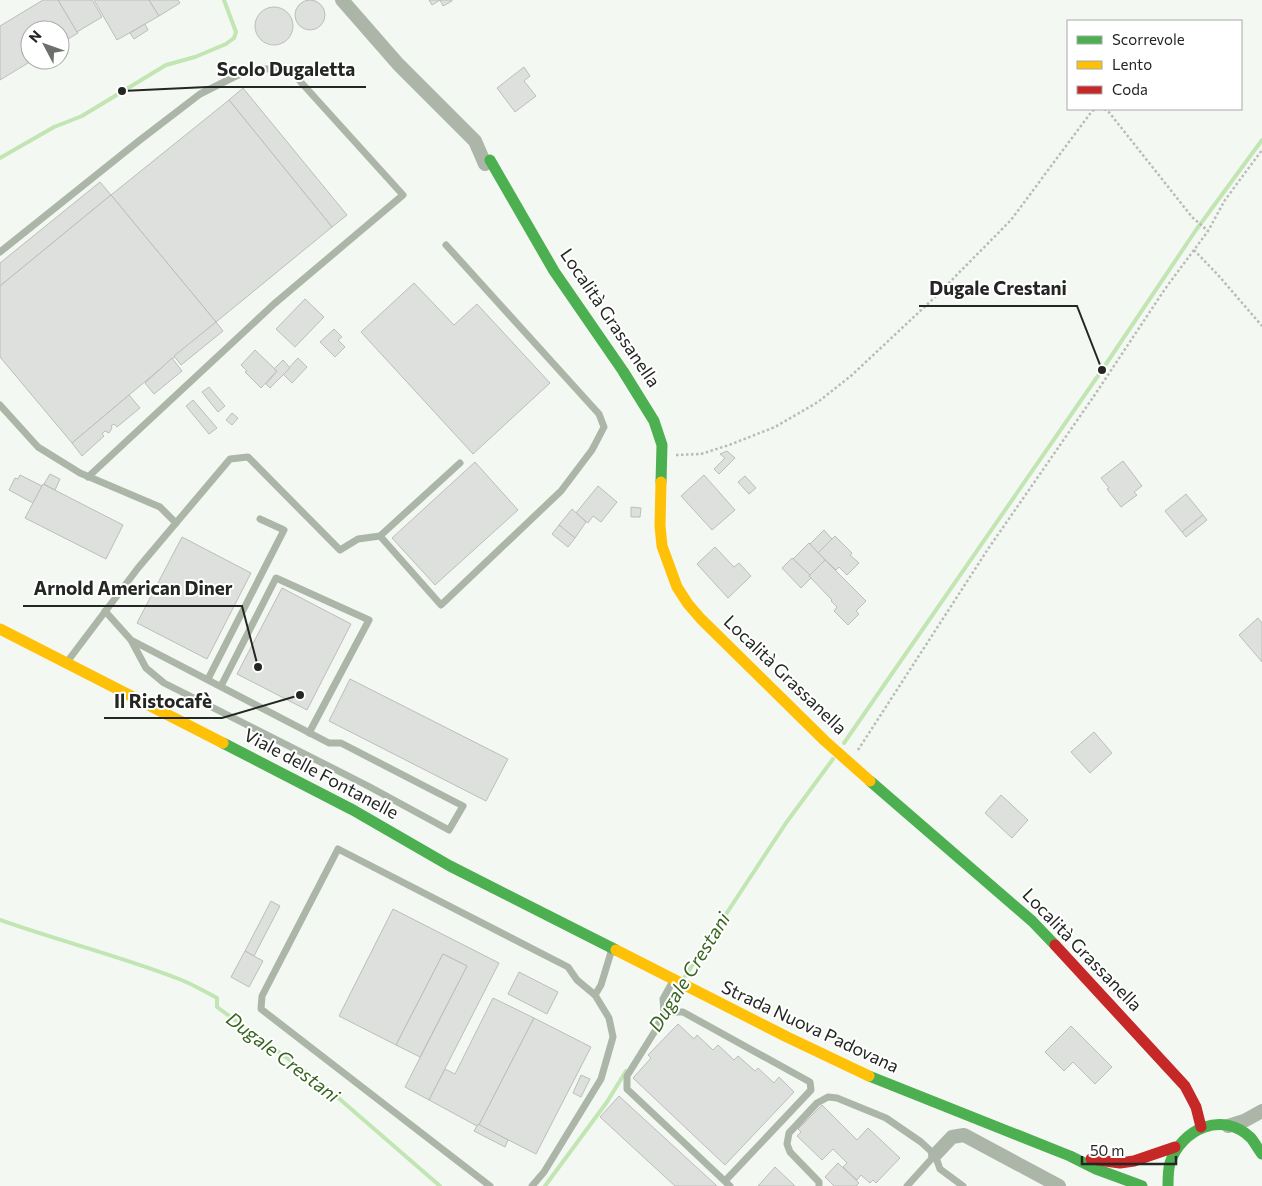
<svg xmlns="http://www.w3.org/2000/svg" width="1262" height="1186" font-family="Commissioner,sans-serif">
<style>
.lines{fill:none;stroke-linecap:round;stroke-linejoin:round}
.stream{stroke:#c2e6b3;stroke-width:4}
.building{fill:#dde0dc;stroke:#bbbeba}
.path{stroke:#b7bcb4;stroke-width:2.5;stroke-dasharray:2.5 2.5;stroke-linecap:butt}
.lane{stroke:#acb6a8;stroke-width:7}
.street{stroke:#acb6a8;stroke-width:14}
.fast{stroke:#4caf50;stroke-width:11}
.slow{stroke:#ffc107;stroke-width:11}
.jam{stroke:#c62828;stroke-width:11}
.labels{text-anchor:middle;stroke-width:4;stroke-linejoin:round;paint-order:stroke}
.street-label{font-size:18px;fill:#232622;stroke:#fff}
.water-label{font-size:19px;font-style:italic;fill:#376520;stroke:#fff}
.leader{fill:none;stroke:#232622;stroke-width:2}
.callout-dot{fill:#232622;stroke:#fff;stroke-width:2}
.callout-label{font-size:19px;text-anchor:middle;font-weight:bold;fill:#232622;stroke:#fff;stroke-width:4;stroke-linejoin:round;paint-order:stroke}
</style>
<rect width="100%" height="100%" fill="#f4f8f3"/>
<g class="lines">
<g class="stream">
<polyline points="0,158 54,127 82,116 166,65 195,57 226,44 234,38 236,32 224,0"/>
<polyline points="844,743 1102,370 1196,230 1262,140"/>
<path d="M0 920C59 941 120 956 179 979 192 984 204 991 217 998V1007L320 1082 440 1186"/>
<polyline points="684,978 786,823 833,759"/>
<polyline points="664,1010 678,988"/>
<polyline points="545,1186 607,1102 626,1071"/>
</g>
</g>
<g class="building">
<polygon points="43,0 58,0 78,33 60,44 60,30 30,30 30,60 33,60 0,80 0,26"/>
<polygon points="58,0 92,0 102,17 77,32"/>
<polygon points="94,0 149,0 159,16 117,40"/>
<polygon points="149,0 178,0 180,3 159,16"/>
<polygon points="429,0 452,0 452,1 443,6 440,0 432,5"/>
<circle cx="310" cy="15" r="15"/>
<circle cx="274" cy="26" r="19"/>
<polygon points="145,24 148,30 134,39 130,33"/>
<polygon points="524,67 530,76 524,81 536,96 515,112 497,88"/>
<polygon points="243,88 347,215 332,227 229,100"/>
<polygon points="229,100 332,227 216,322 111,195"/>
<polygon points="100,182 111,195 0,286 0,263"/>
<polygon points="111,195 216,322 72,443 0,357 0,286"/>
<polygon points="414,283 454,325 477,304 550,383 473,454 361,332"/>
<polygon points="305,299 324,317 295,347 276,329"/>
<polygon points="216,322 223,331 181,365 174,356"/>
<polygon points="334,329 342,337 338,340 345,347 335,357 320,342"/>
<polygon points="255,350 277,371 261,388 245,372 247,371 241,365"/>
<polygon points="172,358 182,371 154,394 145,383"/>
<polygon points="298,358 307,367 292,383 283,374"/>
<polygon points="283,360 290,368 270,388 266,384 277,371 274,369"/>
<polygon points="209,387 225,406 218,412 202,392"/>
<polygon points="129,395 140,408 117,427 114,424 111,426 112,428 109,433 105,431 102,434 104,436 82,456 72,443"/>
<polygon points="193,400 217,428 209,434 186,406"/>
<polygon points="232,413 238,418 232,425 226,420"/>
<polygon points="727,451 735,458 719,474 714,469 725,458 720,454"/>
<polygon points="1123,461 1142,486 1134,492 1137,495 1121,507 1107,489 1109,488 1101,478"/>
<polygon points="475,462 518,510 435,585 392,538"/>
<polygon points="50,474 60,479 55,490 44,484"/>
<polygon points="20,475 42,486 33,503 9,490 15,478 18,479"/>
<polygon points="704,475 735,510 712,530 681,496"/>
<polygon points="745,476 756,488 749,494 738,482"/>
<polygon points="43,484 123,525 106,559 25,518"/>
<polygon points="598,486 617,502 601,522 593,516 588,523 576,513"/>
<polygon points="1186,494 1203,515 1182,532 1165,511"/>
<polygon points="631,507 641,508 640,517 631,517"/>
<polygon points="572,509 586,522 575,538 559,525"/>
<polygon points="1203,515 1207,520 1186,537 1182,532"/>
<polygon points="559,525 575,538 568,547 552,534"/>
<polygon points="824,530 832,539 818,553 810,544"/>
<polygon points="835,536 852,553 850,555 859,563 847,575 839,567 836,570 818,553"/>
<polygon points="182,537 251,573 207,659 137,623"/>
<polygon points="809,543 825,560 810,575 793,559"/>
<polygon points="715,547 734,567 739,563 751,576 728,598 697,564"/>
<polygon points="792,558 810,575 811,578 801,588 782,568"/>
<polygon points="825,560 866,601 856,611 859,614 848,625 834,611 837,607 831,601 832,600 809,576"/>
<polygon points="282,588 351,624 307,710 237,674"/>
<polygon points="1258,618 1262,623 1262,662 1239,635"/>
<polygon points="350,679 508,759 486,801 329,721"/>
<polygon points="1094,732 1112,753 1090,773 1071,752"/>
<polygon points="1001,795 1028,820 1012,838 985,813"/>
<polygon points="271,901 280,906 254,956 245,951"/>
<polygon points="393,909 499,963 429,1100 405,1087 467,966 443,954 396,1045 339,1016"/>
<polygon points="245,951 263,961 249,987 231,977"/>
<polygon points="443,954 467,966 420,1057 396,1045"/>
<polygon points="519,972 558,992 547,1014 508,994"/>
<polygon points="493,998 534,1018 479,1125 477,1126 429,1100 445,1069 455,1074"/>
<polygon points="534,1018 591,1047 536,1154 479,1125"/>
<polygon points="678,1024 694,1039 697,1035 713,1050 718,1045 734,1060 738,1056 755,1071 758,1068 774,1083 779,1077 794,1092 725,1165 633,1078 651,1058 648,1055"/>
<polygon points="1071,1026 1112,1067 1095,1084 1073,1062 1064,1071 1045,1052"/>
<polygon points="581,1075 590,1079 581,1097 573,1093"/>
<polygon points="619,1096 717,1186 675,1186 600,1117"/>
<polygon points="822,1105 857,1140 868,1128 900,1158 876,1183 873,1180 870,1183 861,1175 857,1180 843,1167 847,1163 833,1149 822,1160 797,1136 801,1132 798,1129"/>
<polygon points="478,1124 508,1140 505,1147 474,1131"/>
<polygon points="838,1163 859,1183 856,1186 834,1186 825,1177"/>
<polygon points="775,1167 795,1186 758,1186"/>
</g>
<g class="lines">
<g class="path">
<polyline points="1104,109 1108,111 1192,217 1208,231"/>
<polyline points="1194,250 1218,275 1262,326"/>
<polyline points="676,455 701,454 729,445 775,427 818,402 852,375 934,298 1011,220 1092,111 1096,109"/>
<polyline points="858,750 988,549 1094,396 1165,289 1208,231 1225,200 1262,150"/>
</g>
<g class="lane">
<polyline points="0,252 140,140 200,94 238,75 262,69 289,69 403,195 274,304 88,477"/>
<polyline points="0,405 38,447 80,473 160,507 176,523"/>
<polyline points="380,536 460,463"/>
<polyline points="105,611 131,640 146,668 164,683 368,786 449,830 463,806 341,743 329,743 131,640"/>
<polyline points="67,662 138,568 230,459 248,457 340,550 358,539 380,536 441,605 561,491 592,450 604,427 599,414 446,245"/>
<polyline points="208,679 284,530 260,519"/>
<polyline points="221,686 276,578 369,620 309,733"/>
<polyline points="673,981 663,999 664,1012 655,1031 627,1076 627,1089 730,1186"/>
<polyline points="595,995 601,985 612,949"/>
<polyline points="664,1012 683,1012 810,1082 811,1090 725,1181"/>
<polyline points="490,1186 261,1009 262,996 338,849 568,967 577,980 595,995 609,1018 613,1037 601,1079 544,1172 532,1186"/>
<polyline points="819,1186 819,1182 790,1152 787,1144 789,1133 817,1103 828,1097 837,1098 886,1118 921,1142 935,1155 940,1169 963,1186"/>
<polyline points="907,1186 935,1155"/>
</g>
<g class="street">
<polyline points="342,0 398,64 475,141 485,164"/>
<polyline points="1228,1126 1244,1121 1262,1111"/>
<polyline points="935,1155 952,1137 964,1135 1059,1186"/>
</g>
<g class="fast">
<polyline points="490,160 554,271 623,371 654,421 662,445 661,482"/>
<polyline points="223,743 353,810 450,866 616,950"/>
<polyline points="870,781 1032,921 1055,945"/>
<polyline points="869,1076 1070,1156 1096,1169 1142,1186"/>
<path d="M1168 1186C1168 1179 1168 1170 1170 1163 1181 1129 1223 1110 1251 1138 1255 1143 1258 1149 1262 1154"/>
</g>
<g class="slow">
<polyline points="661,482 660,526 662,546 677,587 688,604 701,619 825,741 870,781"/>
<polyline points="0,629 223,743"/>
<polyline points="616,950 787,1037 869,1076"/>
</g>
<g class="jam">
<polyline points="1055,945 1185,1086 1196,1107 1201,1127"/>
<polyline points="1091,1159 1120,1163 1134,1161 1175,1147"/>
</g>
</g>
<g class="labels">
<g class="street-label">
<text transform="translate(610 318) rotate(56)" y="6">Località Grassanella</text>
<text transform="translate(785 675) rotate(44)" y="6">Località Grassanella</text>
<text transform="translate(321 774) rotate(28)" y="6">Viale delle Fontanelle</text>
<text transform="translate(1082 950) rotate(46)" y="6">Località Grassanella</text>
<text transform="translate(810 1027) rotate(25)" y="6">Strada Nuova Padovana</text>
</g>
<g class="water-label">
<text transform="translate(689 972) rotate(-58)" y="7">Dugale Crestani</text>
<text transform="translate(283 1057) rotate(37)" y="7">Dugale Crestani</text>
</g>
</g>
<path class="leader" d="M122 91L207 87H366M1102 370L1077 306H919M258 667L242 606H23M300 695L222 718H104"/>
<g class="callout-dot">
<circle cx="122" cy="91" r="5"/>
<circle cx="1102" cy="370" r="5"/>
<circle cx="258" cy="667" r="5"/>
<circle cx="300" cy="695" r="5"/>
</g>
<g class="callout-label">
<text x="286" y="76">Scolo Dugaletta</text>
<text x="998" y="295">Dugale Crestani</text>
<text x="133" y="595">Arnold American Diner</text>
<text x="163" y="708">Il Ristocafè</text>
</g>
<rect x="1067" y="20" width="175" height="90" fill="#ffffff" stroke="#a7a8a7"/>
<rect x="1077" y="36" width="25" height="8" fill="#4caf50" stroke="#a7a8a7"/>
<text x="1112" y="45" font-size="15" fill="#232622">Scorrevole</text>
<rect x="1077" y="61" width="25" height="8" fill="#ffc107" stroke="#a7a8a7"/>
<text x="1112" y="70" font-size="15" fill="#232622">Lento</text>
<rect x="1077" y="86" width="25" height="8" fill="#c62828" stroke="#a7a8a7"/>
<text x="1112" y="95" font-size="15" fill="#232622">Coda</text>
<g transform="translate(45 45) rotate(311)"><circle r="24" fill="#ffffff" stroke="#a7a8a7"/>
<path d="M0-4L9 19L0 12L-9 19Z" fill="#6c706b"/>
<text y="-8" font-size="14" font-weight="bold" text-anchor="middle" fill="#232622">N</text>
</g>
<path d="M1082 1156v8h94v-8" fill="none" stroke="#232622" stroke-width="2.5"/>
<text x="1090" y="1156" font-size="15" fill="#232622" stroke="#ffffff" stroke-width="4" paint-order="stroke">50 m</text>
</svg>
